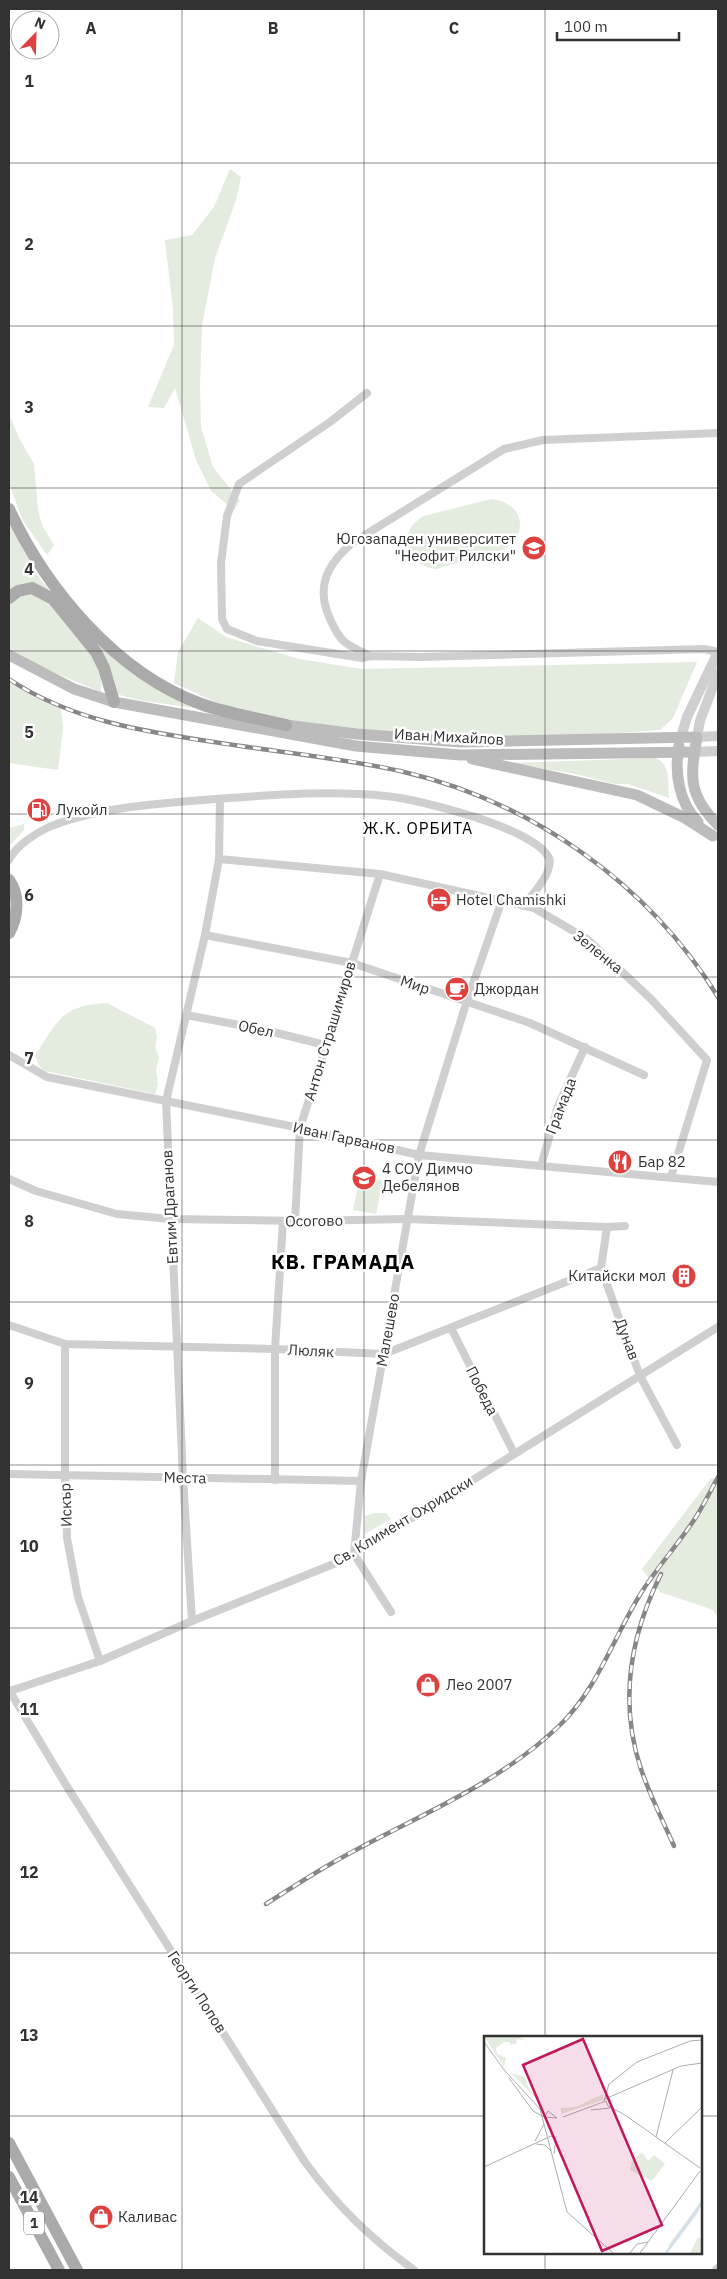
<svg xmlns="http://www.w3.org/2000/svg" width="727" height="2279" font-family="'IBM Plex Sans',sans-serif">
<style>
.green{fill:#e4ebdf}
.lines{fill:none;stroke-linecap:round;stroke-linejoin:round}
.minor{stroke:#cfcfcf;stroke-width:8}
.tertiary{stroke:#cfcfcf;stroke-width:10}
.secondary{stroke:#bcbcbc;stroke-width:11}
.primary{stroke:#aaa;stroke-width:12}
.rail-casing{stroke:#878787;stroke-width:4.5}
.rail{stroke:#fff;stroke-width:2.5;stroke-dasharray:8;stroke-linecap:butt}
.grid{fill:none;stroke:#323232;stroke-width:1;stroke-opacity:0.55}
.labels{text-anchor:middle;stroke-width:5;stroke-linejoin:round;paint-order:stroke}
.shield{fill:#fff;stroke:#707070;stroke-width:1}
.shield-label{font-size:14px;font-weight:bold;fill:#323232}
.poi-label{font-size:15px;fill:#323232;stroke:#fff;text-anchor:start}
.street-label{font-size:15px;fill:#323232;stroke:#fff}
.neighbourhood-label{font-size:16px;letter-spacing:1px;fill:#000;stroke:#fff}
.district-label{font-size:20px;font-weight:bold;letter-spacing:1px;fill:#000;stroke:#fff}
.inset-river{fill:none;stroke:#d0dfec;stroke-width:2.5}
.inset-road{fill:none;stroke:#adadad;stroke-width:1}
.view{fill:#c2185b;fill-opacity:0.15;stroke:#c2185b;stroke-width:2.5}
.inset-edge{fill:none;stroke:#323232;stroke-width:2.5}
.grid-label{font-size:16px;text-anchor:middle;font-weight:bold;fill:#323232;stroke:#fff;stroke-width:5;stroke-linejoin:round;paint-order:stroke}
</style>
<rect width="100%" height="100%" fill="#fff"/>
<g class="green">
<polygon points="230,169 241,177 236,200 215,258 202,325 200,385 201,427 213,467 240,501 234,510 211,491 196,460 175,388 164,408 148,407 174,345 173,309 165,240 192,235 214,207"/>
<polygon points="9,414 19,438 34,464 38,510 42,525 54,545 47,555 22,519 9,483"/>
<path d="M491 499C524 502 530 534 503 550L436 569C405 565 395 532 424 516Z"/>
<polygon points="9,522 40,579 63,606 195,708 144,701 115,694 112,686 47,590 9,591"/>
<polygon points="23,592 38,593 48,602 94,655 101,677 101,692 48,670 9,649 9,604"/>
<polygon points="198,618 226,637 299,659 362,669 697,662 673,718 660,730 579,736 472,737 376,732 240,714 174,683 178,652"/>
<polygon points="9,682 61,709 63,728 58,770 9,763"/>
<path d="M655 758C671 763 668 784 669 798L628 784H615L575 774 510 763Z"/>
<polygon points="24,824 24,830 9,846 9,828"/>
<path d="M107 1003 155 1028 157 1037 155 1047 159 1057 156 1070 158 1084 155 1094 45 1071 39 1066 35 1056C58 1020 61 1006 107 1003Z"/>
<polygon points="360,1176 383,1181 376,1214 353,1210"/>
<polygon points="711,1478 718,1479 718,1618 713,1610 660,1592 642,1569"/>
<polygon points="374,1513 386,1513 391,1519 365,1534 365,1516"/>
</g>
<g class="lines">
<g class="minor">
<polyline points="367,393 330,422 239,484 227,516 221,563 222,619 227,629 257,641 362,658 370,656 421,657 704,649 718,652"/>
<path d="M370 656C362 652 353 648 346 643 338 637 335 629 331 621 315 588 326 566 352 543L504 449 543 440 718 433"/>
<polyline points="219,859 380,874 534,908 587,939 651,999 707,1060 671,1177"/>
<path d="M9 860C16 846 34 834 49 827 97 807 164 803 216 799 271 795 330 790 386 796 418 799 535 828 549 858 554 871 531 898 522 905"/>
<polyline points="205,935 352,963 530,1023 644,1075"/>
<polyline points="186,1015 261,1029 325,1045"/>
<polyline points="9,1055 47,1077 300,1128 419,1155 718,1182"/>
<polyline points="541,1166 558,1106 585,1047"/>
<polyline points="9,1179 36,1191 117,1214 170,1219 302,1221 408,1219 607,1227 625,1226"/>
<polyline points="295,1221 300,1128 380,874"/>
<polyline points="607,1227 601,1268 640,1376 677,1445"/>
<polyline points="9,1325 65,1344 275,1349 384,1354 601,1268"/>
<polyline points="451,1328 514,1453"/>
<polyline points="65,1344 65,1475 67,1538 78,1597 100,1661"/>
<polyline points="9,1474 361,1481"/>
<polyline points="275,1480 275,1349 283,1221"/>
<polyline points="391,1612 354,1554 361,1481 419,1155 465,1007 502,900"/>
<polyline points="192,1621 183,1478 166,1101 205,935 219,859 220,799"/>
<path d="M9 1690 66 1785 305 2162C338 2207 369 2237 414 2270"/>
<polyline points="10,1691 100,1661 192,1621 346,1559 718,1327"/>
</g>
<g class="tertiary">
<polyline points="718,673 700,721 697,737 718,736"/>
<polyline points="681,737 687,717 718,652"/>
<polyline points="694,752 718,751"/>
<polyline points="717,2270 718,2269"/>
</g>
<g class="secondary">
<polyline points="9,655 74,689 114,702 356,746 460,755 694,752"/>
<path d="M278 724 357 734 460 742 697 737C690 777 688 795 718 825"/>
<path d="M679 746C674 772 679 803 698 822"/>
<polyline points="472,759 637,795 685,818 713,836"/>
</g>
<g class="primary">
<path d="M9 509C46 589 116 673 201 704 228 714 258 718 286 725"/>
<polyline points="9,598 18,591 32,588 53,599 96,652 104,668 114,702"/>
<path d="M9 880C20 895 18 917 9 933"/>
<polyline points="9,2143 77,2270"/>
<polyline points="9,2177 59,2270"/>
</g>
<defs>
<g id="rail">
<path d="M9 679C71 721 147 732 220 743 279 752 341 758 400 771 531 801 648 883 718 997"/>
<path d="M661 1574C630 1636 619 1703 641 1769 650 1796 663 1821 674 1846"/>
<path d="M266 1904C288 1890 311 1875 334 1862 409 1819 496 1787 560 1725 599 1687 614 1635 643 1590 659 1565 680 1542 696 1517 704 1504 711 1490 718 1477"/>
</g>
</defs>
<use href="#rail" class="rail-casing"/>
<use href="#rail" class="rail"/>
</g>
<path class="grid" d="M182 9V2270M364 9V2270M545 9V2038M9 163H718M9 326H718M9 488H718M9 651H718M9 814H718M9 977H718M9 1140H718M9 1302H718M9 1465H718M9 1628H718M9 1791H718M9 1953H718M9 2116H486M701 2116H718M545 2253V2270"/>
<defs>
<symbol id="university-disc" viewBox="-11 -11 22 22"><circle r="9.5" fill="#de4240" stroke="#fff"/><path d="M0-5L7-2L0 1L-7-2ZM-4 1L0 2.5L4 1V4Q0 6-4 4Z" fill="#fff"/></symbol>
<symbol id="fuel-disc" viewBox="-11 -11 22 22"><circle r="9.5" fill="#de4240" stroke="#fff"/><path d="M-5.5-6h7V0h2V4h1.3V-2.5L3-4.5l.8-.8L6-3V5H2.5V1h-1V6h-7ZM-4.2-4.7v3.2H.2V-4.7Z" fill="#fff"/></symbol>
<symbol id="hotel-disc" viewBox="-11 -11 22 22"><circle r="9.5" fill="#de4240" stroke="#fff"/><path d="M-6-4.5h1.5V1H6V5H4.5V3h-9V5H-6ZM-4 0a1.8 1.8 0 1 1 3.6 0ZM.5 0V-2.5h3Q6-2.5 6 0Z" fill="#fff"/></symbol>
<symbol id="cafe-disc" viewBox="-11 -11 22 22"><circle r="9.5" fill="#de4240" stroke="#fff"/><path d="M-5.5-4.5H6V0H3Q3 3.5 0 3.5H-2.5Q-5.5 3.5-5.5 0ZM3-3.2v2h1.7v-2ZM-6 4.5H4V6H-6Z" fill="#fff"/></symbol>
<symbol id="restaurant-disc" viewBox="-11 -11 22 22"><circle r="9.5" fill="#de4240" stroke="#fff"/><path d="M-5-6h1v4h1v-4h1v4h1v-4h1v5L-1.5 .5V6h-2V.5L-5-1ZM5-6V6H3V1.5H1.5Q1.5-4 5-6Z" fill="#fff"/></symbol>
<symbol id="school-disc" viewBox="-11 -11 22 22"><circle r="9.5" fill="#de4240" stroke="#fff"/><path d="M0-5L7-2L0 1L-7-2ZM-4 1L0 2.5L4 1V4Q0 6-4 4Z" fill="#fff"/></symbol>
<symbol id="building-disc" viewBox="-11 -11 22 22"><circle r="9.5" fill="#de4240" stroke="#fff"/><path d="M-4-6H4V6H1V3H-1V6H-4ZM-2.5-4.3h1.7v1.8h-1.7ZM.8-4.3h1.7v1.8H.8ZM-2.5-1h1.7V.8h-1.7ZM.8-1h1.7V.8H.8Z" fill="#fff"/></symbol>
<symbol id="shop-disc" viewBox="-11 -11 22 22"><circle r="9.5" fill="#de4240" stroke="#fff"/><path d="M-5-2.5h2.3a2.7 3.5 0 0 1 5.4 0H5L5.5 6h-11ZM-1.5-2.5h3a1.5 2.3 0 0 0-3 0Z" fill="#fff"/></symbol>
</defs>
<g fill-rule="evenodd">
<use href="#university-disc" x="520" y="534" width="28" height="28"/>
<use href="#fuel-disc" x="25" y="796" width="28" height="28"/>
<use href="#hotel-disc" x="425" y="886" width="28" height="28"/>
<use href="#cafe-disc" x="443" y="975" width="28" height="28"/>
<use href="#restaurant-disc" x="606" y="1148" width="28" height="28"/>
<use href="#school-disc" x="350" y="1164" width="28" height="28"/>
<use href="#building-disc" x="670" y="1262" width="28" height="28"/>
<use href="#shop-disc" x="414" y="1671" width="28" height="28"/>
<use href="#shop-disc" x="87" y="2203" width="28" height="28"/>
</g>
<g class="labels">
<rect class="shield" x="24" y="2211.5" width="20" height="23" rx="4"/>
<g class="shield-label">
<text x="34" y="2228">1</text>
</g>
<g class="poi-label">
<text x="516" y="544" text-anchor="end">Югозападен университет<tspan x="516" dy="17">"Неофит Рилски"</tspan></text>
<text x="56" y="815">Лукойл</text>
<text x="456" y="905">Hotel Chamishki</text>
<text x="474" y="994">Джордан</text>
<text x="638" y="1167">Бар 82</text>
<text x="382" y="1174">4 СОУ Димчо<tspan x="382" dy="17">Дебелянов</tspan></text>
<text x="666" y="1281" text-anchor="end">Китайски мол</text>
<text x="446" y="1690">Лео 2007</text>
<text x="118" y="2222">Каливас</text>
</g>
<g class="street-label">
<text transform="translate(449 737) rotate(3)" y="5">Иван Михайлов</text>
<text transform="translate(598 952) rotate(39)" y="5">Зеленка</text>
<text transform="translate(415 985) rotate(19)" y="5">Мир</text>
<text transform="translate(256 1029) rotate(12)" y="5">Обел</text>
<text transform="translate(330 1031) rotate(-73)" y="5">Антон Страшимиров</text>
<text transform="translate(561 1106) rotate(-69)" y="5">Грамада</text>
<text transform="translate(344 1138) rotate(12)" y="5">Иван Гарванов</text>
<text transform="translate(170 1207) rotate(-93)" y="5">Евтим Драганов</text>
<text transform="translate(314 1221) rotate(-1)" y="5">Осогово</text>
<text transform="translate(388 1330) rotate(-80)" y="5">Малешево</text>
<text transform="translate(627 1339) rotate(69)" y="5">Дунав</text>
<text transform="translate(311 1351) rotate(3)" y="5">Люляк</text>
<text transform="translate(482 1391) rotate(63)" y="5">Победа</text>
<text transform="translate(185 1478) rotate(1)" y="5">Места</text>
<text transform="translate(66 1505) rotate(-92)" y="5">Искър</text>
<text transform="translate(403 1521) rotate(-31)" y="5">Св. Климент Охридски</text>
<text transform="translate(197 1992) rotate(57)" y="5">Георги Попов</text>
</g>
<g class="neighbourhood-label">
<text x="418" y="834">Ж.К. ОРБИТА</text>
</g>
<g class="district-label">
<text x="343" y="1269">КВ. ГРАМАДА</text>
</g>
</g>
<g transform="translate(484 2036)">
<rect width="218" height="218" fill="#fff"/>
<path d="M0 0H34L41 4 32 3 33 7 26 9V6H20L12 12 13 18 22 22 20 31ZM27 37 41 41 44 51 62 72ZM119 58V64L77 78V72L92 71ZM158 116 164 125 170 119 181 128 168 145 146 134 148 125ZM217 165 214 177 188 211 184 210ZM214 201 217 203V217H206Z" fill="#e4ebdf"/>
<path class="inset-river" d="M182 217 218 167"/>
<path class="inset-road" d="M0 6 21 35 56 73 83 176 129 217M25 42 49 75 60 81 73 82M121 63 197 30 218 27M120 65 125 48 153 26 206 5 218 4M107 74 126 72M61 80 64 75 73 82M79 81 122 65 124 70 141 79 216 132M172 101 189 34M51 105 60 88M181 107 218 71M52 108 61 109 67 115M70 118 72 102M0 131 67 100 72 102M146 217 153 208 164 206M156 217 216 135"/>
<path class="view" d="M99 3 178 189 118 215 39 29Z"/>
<rect width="218" height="218" class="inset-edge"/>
</g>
<g class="grid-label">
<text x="91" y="34">A</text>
<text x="273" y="34">B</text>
<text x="454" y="34">C</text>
<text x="29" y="87">1</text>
<text x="29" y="250">2</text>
<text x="29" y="413">3</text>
<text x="29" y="575">4</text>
<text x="29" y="738">5</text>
<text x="29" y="901">6</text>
<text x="29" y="1064">7</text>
<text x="29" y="1227">8</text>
<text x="29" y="1389">9</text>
<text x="29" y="1552">10</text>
<text x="29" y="1715">11</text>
<text x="29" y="1878">12</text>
<text x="29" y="2041">13</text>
<text x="29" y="2203">14</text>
</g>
<rect width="727" height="2279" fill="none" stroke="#323232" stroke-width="20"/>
<g transform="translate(35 35) rotate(23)"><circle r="24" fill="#ffffff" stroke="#adadad"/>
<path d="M0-4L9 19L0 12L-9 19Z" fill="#de4240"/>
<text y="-8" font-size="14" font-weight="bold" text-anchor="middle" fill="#323232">N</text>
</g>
<path d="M557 32v8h122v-8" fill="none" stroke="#323232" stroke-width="2.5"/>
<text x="564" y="32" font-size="15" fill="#323232" stroke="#ffffff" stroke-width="4" paint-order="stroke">100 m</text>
</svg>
